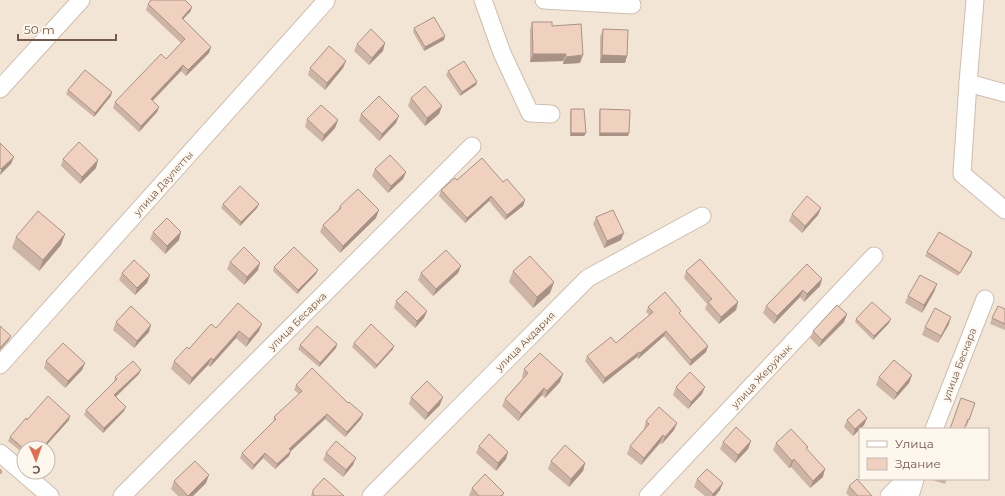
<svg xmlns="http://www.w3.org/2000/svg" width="1005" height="496" font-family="Montserrat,sans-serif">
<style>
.residential{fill:#f3e5d5;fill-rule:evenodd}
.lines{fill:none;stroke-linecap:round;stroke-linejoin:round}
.minor-casing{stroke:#cfbdb0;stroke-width:19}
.minor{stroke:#fff;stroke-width:17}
.wall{fill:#ceb4a4}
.shaded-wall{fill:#a89286}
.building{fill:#f0d1bf;stroke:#a89286}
.labels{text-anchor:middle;stroke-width:4;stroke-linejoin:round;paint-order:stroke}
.street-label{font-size:10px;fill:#74594c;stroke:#fef7ed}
</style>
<rect width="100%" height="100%" fill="#fbf3e6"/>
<path class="residential" d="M0 0H1005V496H0ZM860 429H988V479H860ZM24 448H48V472H24Z"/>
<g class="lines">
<defs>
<g id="minor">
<polyline points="483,0 502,53 530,113 551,114"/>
<polyline points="544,0 632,5"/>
<polyline points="975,0 968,83 962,174 1005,210"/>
<polyline points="968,83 1005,93"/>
<polyline points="0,89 81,0"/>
<polyline points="0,365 326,1"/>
<polyline points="934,429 985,299"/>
<polyline points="0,453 50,496"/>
<polyline points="122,496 472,146"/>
<polyline points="371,496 588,278 702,216"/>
<polyline points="648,496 874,256"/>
<polyline points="889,496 906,479"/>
<polyline points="910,496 915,479"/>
</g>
</defs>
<use href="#minor" class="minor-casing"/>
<use href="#minor" class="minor"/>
</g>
<g class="wall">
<polygon points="148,4 192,7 190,12 183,19 211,47 209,53 186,76 181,71 153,101 159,107 157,112 139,132 113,108 115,102 166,59 181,43 146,10"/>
<polygon points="532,22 552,26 580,63 563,64 563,61 530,62 530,30"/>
<polygon points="414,28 444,40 424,51 413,32"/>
<polygon points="603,29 627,56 625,63 600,63 600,37"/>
<polygon points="357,44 383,51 369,65 354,51"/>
<polygon points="346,61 343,68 325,90 308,75 310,68"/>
<polygon points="448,71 477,82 476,85 460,96 446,75"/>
<polygon points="68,90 111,96 94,117 66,94"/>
<polygon points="411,98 442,106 439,114 425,126 408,106"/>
<polygon points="571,109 586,133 584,136 570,136 570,113"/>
<polygon points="600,109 629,133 628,136 599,136 599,113"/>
<polygon points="361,114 396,123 379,141 359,121"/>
<polygon points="307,119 338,120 335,128 322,142 305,127"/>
<polygon points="63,159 96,168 80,184 61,166"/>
<polygon points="375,169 406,172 403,179 388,193 372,176"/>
<polygon points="457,180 503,182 525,200 523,206 505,220 489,201 465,223 439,196 441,190"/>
<polygon points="223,204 259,204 257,208 240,226 221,208"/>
<polygon points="340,206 376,218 340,253 320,232 323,225 338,210"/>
<polygon points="821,208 818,215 802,233 789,221 792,214"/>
<polygon points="596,217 621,240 604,248 593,224"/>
<polygon points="153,232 179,240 165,254 150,239"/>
<polygon points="65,234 61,245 39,271 12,248 16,237"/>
<polygon points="927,252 972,252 971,256 958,276 925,256"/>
<polygon points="230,262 258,270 244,285 227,269"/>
<polygon points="461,266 458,273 433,296 418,280 421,273"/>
<polygon points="274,267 316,274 297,294 273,271"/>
<polygon points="513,271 554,282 550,293 533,308 509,282"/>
<polygon points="686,271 738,302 736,310 719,324 705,309 707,304 684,278"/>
<polygon points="122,273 150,275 147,283 135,295 119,280"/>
<polygon points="822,279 820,286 804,302 800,297 774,324 763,313 766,306"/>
<polygon points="937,284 934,292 922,313 905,303 908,296"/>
<polygon points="396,301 427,311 424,318 415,328 394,308"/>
<polygon points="648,307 680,314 708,346 706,352 690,366 664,336 638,359 637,357 603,384 585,361 587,356 616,343 649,315 646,312"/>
<polygon points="1005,309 1005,330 990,324 992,318"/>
<polygon points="847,314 844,322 819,347 810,338 813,331"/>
<polygon points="856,319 889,323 873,340 855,322"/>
<polygon points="116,322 149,332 134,348 113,330"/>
<polygon points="949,324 938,343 922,335 925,327"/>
<polygon points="216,328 259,331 246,347 236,338 210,367 208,365 189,385 171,369 174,361 189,349"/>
<polygon points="354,343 393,349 375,369 352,347"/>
<polygon points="300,345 336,348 319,367 298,349"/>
<polygon points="46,361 85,363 82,370 65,388 44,368"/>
<polygon points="524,369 560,382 545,398 542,395 518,421 502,406 505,399 523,378 522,377"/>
<polygon points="139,374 116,397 124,411 103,433 84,415 86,410 114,382 115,377"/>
<polygon points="912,375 909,383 894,400 876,385 879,377"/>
<polygon points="296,385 348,403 363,414 361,419 345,437 325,419 291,451 289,456 275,469 263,458 252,470 240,458 242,453 273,422 274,417 299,394 294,390"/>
<polygon points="676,387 702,394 688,409 673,395"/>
<polygon points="411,397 440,405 425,420 409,404"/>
<polygon points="975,403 967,426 966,426 950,429"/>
<polygon points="867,418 864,425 853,436 844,427 847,420"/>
<polygon points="27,420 69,420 48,443 24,448 24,454 8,441 10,437"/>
<polygon points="646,421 677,423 674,430 662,444 660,443 641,465 627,454 630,446 644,429 644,428"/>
<polygon points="751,441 748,449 735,463 720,449 723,442"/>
<polygon points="776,443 807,449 823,477 810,488 791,467 789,468 773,450"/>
<polygon points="479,446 506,459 496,471 476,453"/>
<polygon points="326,453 353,465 343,477 323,460"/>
<polygon points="551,461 585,463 583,471 569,487 548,469"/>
<polygon points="697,479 720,490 715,496 705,496 694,487"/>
<polygon points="933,479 947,479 945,484 932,480"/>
<polygon points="174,481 206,483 193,496 178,496 171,489"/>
<polygon points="849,486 872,496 849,496 846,493"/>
<polygon points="472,488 504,493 503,496 469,496"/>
<polygon points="313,490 344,496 311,496"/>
</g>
<g class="shaded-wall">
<polygon points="192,7 190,12 179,23 182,18"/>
<polygon points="445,36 444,40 424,51 425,47"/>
<polygon points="385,43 383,51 369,65 372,58"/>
<polygon points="211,47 209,53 186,76 188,70"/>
<polygon points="533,54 566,54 563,61 530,62"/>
<polygon points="583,55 580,63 563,64 566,57"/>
<polygon points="602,55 627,56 625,63 600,63"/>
<polygon points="346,61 343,68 325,90 327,83"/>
<polygon points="183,65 181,71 149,104 151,99"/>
<polygon points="477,82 476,85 460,96 462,92"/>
<polygon points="112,92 111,96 94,117 95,113"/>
<polygon points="442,106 439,114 425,126 427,118"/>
<polygon points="159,107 157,112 139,132 141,126"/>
<polygon points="399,116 396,123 379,141 382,134"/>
<polygon points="338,120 335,128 322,142 324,135"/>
<polygon points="571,133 586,133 584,136 570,136"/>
<polygon points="600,133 629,133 628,136 599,136"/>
<polygon points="14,157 11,164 0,175 1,169"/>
<polygon points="98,160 96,168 80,184 82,177"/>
<polygon points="406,172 403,179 388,193 391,186"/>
<polygon points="491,196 489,201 465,223 467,218"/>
<polygon points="525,200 523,206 505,220 507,215"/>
<polygon points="259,204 257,208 240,226 241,222"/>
<polygon points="821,208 818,215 802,233 805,226"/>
<polygon points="379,210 376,218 340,253 343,246"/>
<polygon points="181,232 179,240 165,254 167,246"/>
<polygon points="624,233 621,240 604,248 607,241"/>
<polygon points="65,234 61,245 39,271 43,260"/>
<polygon points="972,252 971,256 958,276 960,273"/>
<polygon points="260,263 258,270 244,285 247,277"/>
<polygon points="461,266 458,273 433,296 436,289"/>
<polygon points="318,270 316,274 297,294 298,290"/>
<polygon points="150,275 147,283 135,295 137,288"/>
<polygon points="822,279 820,286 804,302 807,294"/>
<polygon points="554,282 550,293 533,308 537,297"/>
<polygon points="937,284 934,292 922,313 924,305"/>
<polygon points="803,290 800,297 774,324 777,316"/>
<polygon points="738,302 736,310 719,324 721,317"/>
<polygon points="427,311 424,318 415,328 417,321"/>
<polygon points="847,314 844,322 819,347 822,340"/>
<polygon points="951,317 949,324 938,343 941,336"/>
<polygon points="891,319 889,323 873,340 874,336"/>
<polygon points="262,324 259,331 246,347 249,339"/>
<polygon points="151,325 149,332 134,348 137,341"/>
<polygon points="239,331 236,338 210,367 213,360"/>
<polygon points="666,331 664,336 638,359 640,353"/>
<polygon points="11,336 9,340 0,350 0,348"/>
<polygon points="337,344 336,348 319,367 320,363"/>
<polygon points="394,346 393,349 375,369 377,365"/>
<polygon points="708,346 706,352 690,366 691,360"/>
<polygon points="639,352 637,357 603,384 605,378"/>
<polygon points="211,358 208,365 189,385 192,378"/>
<polygon points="85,363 82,370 65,388 68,381"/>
<polygon points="141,370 139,374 112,400 114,395"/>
<polygon points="563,374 560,382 545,398 547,391"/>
<polygon points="912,375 909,383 894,400 897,393"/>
<polygon points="705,387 702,394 688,409 691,402"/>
<polygon points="544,388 542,395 518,421 521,414"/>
<polygon points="443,397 440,405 425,420 428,413"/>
<polygon points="126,407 124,411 103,433 104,428"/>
<polygon points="327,414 325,419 291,451 289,456 275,469 277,464 289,449"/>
<polygon points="363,414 361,419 345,437 347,432"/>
<polygon points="70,416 69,420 44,448 42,448"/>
<polygon points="867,418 864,425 853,436 855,429"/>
<polygon points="677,423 674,430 662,444 665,437"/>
<polygon points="663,435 660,443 641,465 644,458"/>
<polygon points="751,441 748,449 735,463 738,455"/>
<polygon points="508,452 506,459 496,471 498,463"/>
<polygon points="265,453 263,458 252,470 254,465"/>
<polygon points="356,458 353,465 343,477 346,470"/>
<polygon points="794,459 791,467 789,468 792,461"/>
<polygon points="585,463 583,471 569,487 571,479"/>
<polygon points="825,469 823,477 810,488 813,481"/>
<polygon points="209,475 206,483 193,496 188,496"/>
<polygon points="723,483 720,490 715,496 712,496 713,494"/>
</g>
<g class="building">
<polygon points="151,0 185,0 192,7 182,18 211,47 188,70 183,65 151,99 159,107 141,126 115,102 161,54 166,59 185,39 148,4"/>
<polygon points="434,17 445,36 425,47 414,28"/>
<polygon points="532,22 552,22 552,26 581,24 583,55 566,57 566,54 533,54"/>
<polygon points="371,29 385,43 372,58 357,44"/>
<polygon points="603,29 628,30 627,56 602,55"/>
<polygon points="329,46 346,61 327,83 310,68"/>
<polygon points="464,61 477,82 462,92 448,71"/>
<polygon points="85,70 112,92 95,113 68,90"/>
<polygon points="425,86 442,106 427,118 411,98"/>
<polygon points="379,96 399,116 382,134 361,114"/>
<polygon points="321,105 338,120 324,135 307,119"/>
<polygon points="571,109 584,109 586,133 571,133"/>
<polygon points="600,109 630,110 629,133 600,133"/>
<polygon points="79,142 98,160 82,177 63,159"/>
<polygon points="0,143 14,157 1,169 0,168"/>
<polygon points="390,155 406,172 391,186 375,169"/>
<polygon points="482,158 503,182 507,179 525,200 507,215 491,196 467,218 441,190 455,178 457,180"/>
<polygon points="240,186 259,204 241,222 223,204"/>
<polygon points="358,189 379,210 343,246 323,225 341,208 340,206"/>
<polygon points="807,196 821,208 805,226 792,214"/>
<polygon points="613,210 624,233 607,241 596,217"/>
<polygon points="38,211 65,234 43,260 16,237"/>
<polygon points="167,218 181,232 167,246 153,232"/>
<polygon points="939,232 972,252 960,273 927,252"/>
<polygon points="244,247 260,263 247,277 230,262"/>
<polygon points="294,247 318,270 298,290 274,267"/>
<polygon points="446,250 461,266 436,289 421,273"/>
<polygon points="530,256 554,282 537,297 513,271"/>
<polygon points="700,259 738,302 721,317 708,302 712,299 686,271"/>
<polygon points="134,260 150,275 137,288 122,273"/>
<polygon points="807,264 822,279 807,294 803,290 777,316 766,306"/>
<polygon points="920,275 937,284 924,305 908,296"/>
<polygon points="406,291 427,311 417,321 396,301"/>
<polygon points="665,292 681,311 679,313 708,346 691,360 666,331 640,353 639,352 605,378 587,356 611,337 616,343 653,312 648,307"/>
<polygon points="872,302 891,319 874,336 856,319"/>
<polygon points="238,303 262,324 249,339 239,331 213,360 211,358 192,378 174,361 187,347 189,349 211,324 216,328"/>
<polygon points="837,305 847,314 822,340 813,331"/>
<polygon points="131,306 151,325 137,341 116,322"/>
<polygon points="998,306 1005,309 1005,324 992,318"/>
<polygon points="935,308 951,317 941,336 925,327"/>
<polygon points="371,324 394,346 377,365 354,343"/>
<polygon points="0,326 11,336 0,348"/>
<polygon points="317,326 337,344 320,363 300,345"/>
<polygon points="63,343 85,363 68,381 46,361"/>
<polygon points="540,353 563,374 547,391 544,388 521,414 505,399 528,373 524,369"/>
<polygon points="894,360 912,375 897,393 879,377"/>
<polygon points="133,361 141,370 114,395 126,407 104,428 86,410 117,379 115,377"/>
<polygon points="312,368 348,403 349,402 363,414 347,432 327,414 289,449 291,451 277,464 265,453 254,465 242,453 276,419 274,417 302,391 296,385"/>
<polygon points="690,372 705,387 691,402 676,387"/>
<polygon points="427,381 443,397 428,413 411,397"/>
<polygon points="48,396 70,416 42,448 24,448 24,449 10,437 26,418 27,420"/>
<polygon points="961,398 975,403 969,420 968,419 964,429 950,429"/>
<polygon points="659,407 677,423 665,437 663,435 644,458 630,446 649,424 646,421"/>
<polygon points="859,409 867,418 855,429 847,420"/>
<polygon points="736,427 751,441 738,455 723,442"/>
<polygon points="791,429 808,447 806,448 825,469 813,481 794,459 792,461 776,443"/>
<polygon points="489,434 508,452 498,463 479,446"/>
<polygon points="336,441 356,458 346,470 326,453"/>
<polygon points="565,445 585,463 571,479 551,461"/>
<polygon points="195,461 209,475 188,496 174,481"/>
<polygon points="0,469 2,472 0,474"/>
<polygon points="707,469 723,483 713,494 697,479"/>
<polygon points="485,474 504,493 501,496 479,496 472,488"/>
<polygon points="324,478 344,496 315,496 313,494 313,490"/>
<polygon points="857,479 872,496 858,496 849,486"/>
</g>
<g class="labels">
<g class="street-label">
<text transform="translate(163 183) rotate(-48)" y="4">улица Даулетты</text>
<text transform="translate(297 321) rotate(-45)" y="4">улица Бесарка</text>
<text transform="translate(525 341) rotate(-45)" y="4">улица Акдария</text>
<text transform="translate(959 364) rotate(-69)" y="4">улица Бескара</text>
<text transform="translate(761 376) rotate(-47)" y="4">улица Жеруйык</text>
</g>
</g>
<rect x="859" y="428" width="130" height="52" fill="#fef7ed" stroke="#c7b8ad"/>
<rect x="867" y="441" width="20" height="6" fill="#ffffff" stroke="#c7b8ad"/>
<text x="895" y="448" font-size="12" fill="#74594c">Улица</text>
<rect x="867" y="458" width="20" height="12" fill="#f0d1bf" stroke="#c7b8ad"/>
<text x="895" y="468" font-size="12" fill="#74594c">Здание</text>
<g transform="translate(36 460) rotate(178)"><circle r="19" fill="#fef7ed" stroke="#c7b8ad"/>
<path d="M0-3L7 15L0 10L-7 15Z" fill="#e06d51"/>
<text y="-6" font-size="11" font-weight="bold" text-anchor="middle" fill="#74594c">С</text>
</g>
<path d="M18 34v6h98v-6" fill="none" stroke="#74594c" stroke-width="2"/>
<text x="24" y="34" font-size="12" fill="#74594c" stroke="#fef7ed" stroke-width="3" paint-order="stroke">50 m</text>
</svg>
